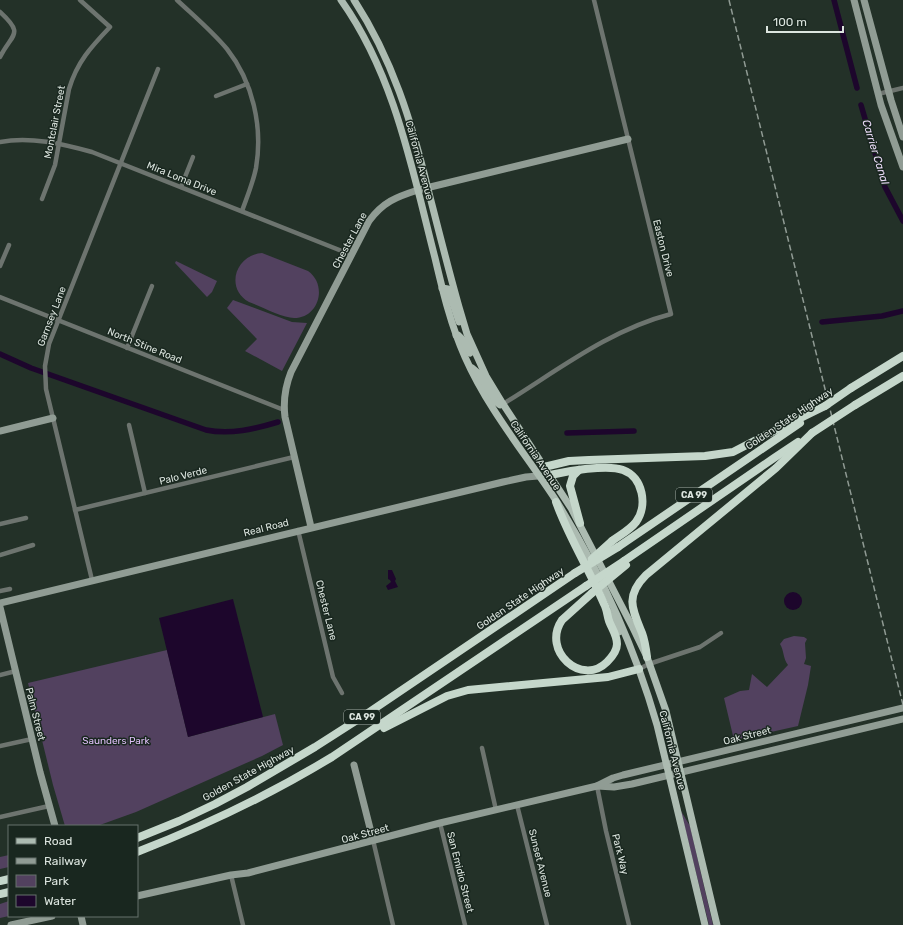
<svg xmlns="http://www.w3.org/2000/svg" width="903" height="925" font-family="Rubik,sans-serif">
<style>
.green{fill:#52415f}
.water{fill:#1d062c}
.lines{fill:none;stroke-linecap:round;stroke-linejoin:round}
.canal{stroke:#1d062c;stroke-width:5.5}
.street{stroke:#6d746f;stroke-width:4.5}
.secondary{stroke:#909c94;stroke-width:7}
.primary{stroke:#acbbb1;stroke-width:7}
.highway{stroke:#c5d7cb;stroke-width:8}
.rail{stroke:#909b94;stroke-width:1.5;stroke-dasharray:6 3;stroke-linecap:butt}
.highway-bridge{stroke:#c5d7cb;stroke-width:8}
.labels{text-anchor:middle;stroke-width:3;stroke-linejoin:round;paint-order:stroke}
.shield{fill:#19271f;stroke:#a2aca5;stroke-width:1}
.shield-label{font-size:9px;font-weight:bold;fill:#dce5df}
.street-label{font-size:10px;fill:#dce5df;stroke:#19271f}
.park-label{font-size:10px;fill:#debef7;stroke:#19271f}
.water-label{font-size:11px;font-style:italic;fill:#ecdcf9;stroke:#19271f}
</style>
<rect width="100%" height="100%" fill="#233128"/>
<g class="green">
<path d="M262 253 308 271C328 285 319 318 294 318 283 318 260 306 249 302 225 289 235 255 262 253Z"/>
<polygon points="176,261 217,281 212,292 207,297 175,263"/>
<polygon points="233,300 292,322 307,323 282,371 245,351 257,339 227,308"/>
<path d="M794 636 804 637 807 639 805 643 806 658 804 664 811 666 808 685 798 726 734 740 724 698 740 691 749 690 752 674 767 687 788 665C783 659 784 650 780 644L784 639Z"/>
<polygon points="167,650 188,737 275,714 283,745 262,756 136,812 97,826 65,826 53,785 28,683"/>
<polygon points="674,784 681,811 690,826 713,925 709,925"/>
<polygon points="9,855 9,867 0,869 0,857"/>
<polygon points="9,901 9,916 0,918 0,904"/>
</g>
<g class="water">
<polygon points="388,570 392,570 396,579 395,581 398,587 388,590 386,586 391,582 390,580 388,579"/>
<circle cx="793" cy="601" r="9"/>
<polygon points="233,599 263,717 188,737 159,618"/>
</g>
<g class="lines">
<g class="canal">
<polyline points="834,0 857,88"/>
<polyline points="861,105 885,187 903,221"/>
<polyline points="822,322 882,316 903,311"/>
<path d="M0 354 31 368 206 430C230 435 255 429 278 422"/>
<polyline points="567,433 634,431"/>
</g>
<g class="street">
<path d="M177 0C194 16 212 31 227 49 253 82 263 127 256 168 253 183 247 197 242 211"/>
<path d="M0 12C25 35 12 33 0 57"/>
<polyline points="878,94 903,88"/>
<polyline points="216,96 247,84"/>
<path d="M0 142C30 136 63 144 92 152L352 255"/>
<polyline points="181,187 193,157"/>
<path d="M42 199 55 165 69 89C77 62 91 47 110 27L80 0"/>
<polyline points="0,266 9,245"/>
<polyline points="0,297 284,410"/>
<polyline points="127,348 152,286"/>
<path d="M503 404C557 371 609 330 671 314L594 0"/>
<polyline points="129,425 145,493"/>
<polyline points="75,510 294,457"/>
<polyline points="0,524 26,518"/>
<polyline points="298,530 333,677 342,693"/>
<polyline points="0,555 33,545"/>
<polyline points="92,580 46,389 45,366 49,344 158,69"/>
<polyline points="0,591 10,589"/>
<polyline points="639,669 649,664 700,647 721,633"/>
<polyline points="0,675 16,671"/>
<polyline points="0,746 32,739"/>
<polyline points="482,748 496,810"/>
<polyline points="597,786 606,831 629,925"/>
<polyline points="517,805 547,925"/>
<polyline points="0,817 49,806"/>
<polyline points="440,823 465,925"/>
<polyline points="373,840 393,925"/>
<polyline points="231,875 243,925"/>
</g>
<g class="secondary">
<polyline points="854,0 881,105 903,167"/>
<polyline points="864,0 891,100 903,137"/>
<polyline points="0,431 53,418"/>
<path d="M311 527 285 417C283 401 285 387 291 372L369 221C383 202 396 197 418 190L628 139"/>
<polyline points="0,603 503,482 526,477 538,476"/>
<polyline points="0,607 40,772 55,826"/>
<polyline points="354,765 373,840"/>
<polyline points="597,786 614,787 632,784 903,719"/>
<polyline points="137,896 231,875 248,873 440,823 597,786 613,778 623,775 903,708"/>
<polyline points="81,916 83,925"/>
<polyline points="11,925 52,916"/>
</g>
<g class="primary">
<path d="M341 0C395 76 412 169 435 258 443 292 451 326 465 357 488 409 524 452 555 499 599 569 634 645 657 725L705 925"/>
<path d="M354 0C392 58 412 123 428 189 438 228 448 268 459 307L467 334 486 376 503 404 571 508 633 628 647 657 666 711 717 925"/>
<polyline points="442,288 448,289 459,322"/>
<polyline points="456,335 458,335 464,341 470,353"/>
<polyline points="472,368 479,374 496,402 500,405 503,404"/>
<polyline points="608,611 619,632"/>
</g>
<g class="highway">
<polyline points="851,388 903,356"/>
<polyline points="855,405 903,376"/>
<polyline points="544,467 569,461 589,460 705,456 733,452 768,434 825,406"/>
<polyline points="579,470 573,476 570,486 580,523"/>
<path d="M550 475C567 471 608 464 623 470 643 477 648 506 636 522 630 530 620 535 612 541"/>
<path d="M556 502C569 538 589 569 604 604 607 609 607 615 609 621 612 629 617 635 617 644 617 651 612 657 607 662 582 687 541 651 562 620L592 593"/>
<polyline points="618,547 800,423"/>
<polyline points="624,561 774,458 798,442"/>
<path d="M647 657C646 649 645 641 642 633 632 609 625 596 646 575L776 468 812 433"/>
<polyline points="384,728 447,696 468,690 608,677 639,669"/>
<polyline points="137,838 179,821 215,804 247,787 315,747 365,715 575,573"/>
<path d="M137 852C204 826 271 794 332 757L586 586"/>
<polyline points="0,881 9,879"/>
<polyline points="0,894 9,892"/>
</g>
<polyline class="rail" points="729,0 903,705"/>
<g class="highway-bridge">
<polyline points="825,406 851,388"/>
<polyline points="812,433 855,405"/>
<polyline points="592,559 612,541"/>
<polyline points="575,573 618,547"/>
<polyline points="586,586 624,561"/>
<polyline points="592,593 626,565"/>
</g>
</g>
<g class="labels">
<g class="shield">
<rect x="676" y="488" width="36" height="14" rx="3"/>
<rect x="344" y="710" width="36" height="14" rx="3"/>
</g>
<g class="shield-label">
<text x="694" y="498">CA 99</text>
<text x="362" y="720">CA 99</text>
</g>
<g class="street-label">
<text transform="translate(54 122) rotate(-79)" y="4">Montclair Street</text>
<text transform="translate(420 160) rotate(75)" y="4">California Avenue</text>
<text transform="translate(182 178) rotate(22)" y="4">Mira Loma Drive</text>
<text transform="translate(349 240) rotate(-62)" y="4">Chester Lane</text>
<text transform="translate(664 248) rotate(76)" y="4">Easton Drive</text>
<text transform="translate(51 316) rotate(-69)" y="4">Garnsey Lane</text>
<text transform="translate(145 345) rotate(22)" y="4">North Stine Road</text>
<text transform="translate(789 418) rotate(-34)" y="4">Golden State Highway</text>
<text transform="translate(536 455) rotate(56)" y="4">California Avenue</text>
<text transform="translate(183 475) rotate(-14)" y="4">Palo Verde</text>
<text transform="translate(266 527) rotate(-14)" y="4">Real Road</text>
<text transform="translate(520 598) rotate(-34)" y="4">Golden State Highway</text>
<text transform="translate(327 610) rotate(76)" y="4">Chester Lane</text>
<text transform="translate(36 714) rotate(76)" y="4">Palm Street</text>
<text transform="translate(747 735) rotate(-14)" y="4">Oak Street</text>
<text transform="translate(673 750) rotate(76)" y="4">California Avenue</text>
<text transform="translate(248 773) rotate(-29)" y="4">Golden State Highway</text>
<text transform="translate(365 833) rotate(-15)" y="4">Oak Street</text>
<text transform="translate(621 854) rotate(76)" y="4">Park Way</text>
<text transform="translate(541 863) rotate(76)" y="4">Sunset Avenue</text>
<text transform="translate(461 872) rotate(76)" y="4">San Emidio Street</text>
</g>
<g class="park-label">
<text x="116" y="744">Saunders Park</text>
</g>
<g class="water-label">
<text transform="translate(876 152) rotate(73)" y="4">Carrier Canal</text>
</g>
</g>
<rect x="8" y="825" width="130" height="92" fill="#19271f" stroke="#67736c"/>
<rect x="16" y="838" width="20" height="6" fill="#acbbb1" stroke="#67736c"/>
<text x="44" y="845" font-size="12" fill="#dce5df">Road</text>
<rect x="16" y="858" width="20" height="6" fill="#909b94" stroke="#67736c"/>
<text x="44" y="865" font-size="12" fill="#dce5df">Railway</text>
<rect x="16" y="875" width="20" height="12" fill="#52415f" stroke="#67736c"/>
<text x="44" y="885" font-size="12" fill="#dce5df">Park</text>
<rect x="16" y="895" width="20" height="12" fill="#1d062c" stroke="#67736c"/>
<text x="44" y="905" font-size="12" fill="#dce5df">Water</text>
<path d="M767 26v6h76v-6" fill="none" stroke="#dce5df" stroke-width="2"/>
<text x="773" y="26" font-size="12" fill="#dce5df" stroke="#19271f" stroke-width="3" paint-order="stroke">100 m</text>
</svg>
